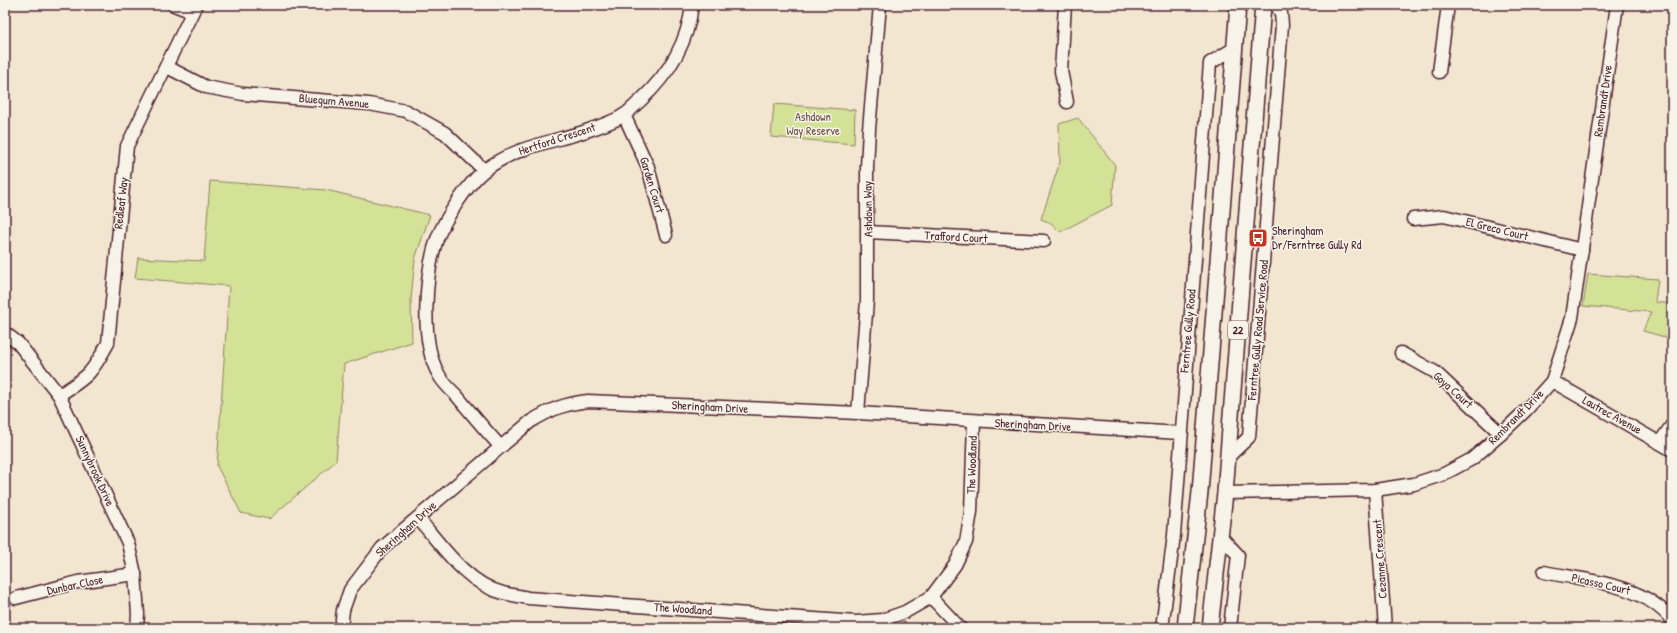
<svg xmlns="http://www.w3.org/2000/svg" width="1677" height="633" font-family="'Patrick Hand',sans-serif">
<style>
.green{fill:#d3e296;stroke:#8e8060}
.lines{fill:none;stroke-linecap:round;stroke-linejoin:round}
.minor-casing{stroke:#4a1f2b;stroke-width:15}
.major-casing{stroke:#4a1f2b;stroke-width:18}
.minor{stroke:#f7f3e8;stroke-width:12}
.major{stroke:#f7f3e8;stroke-width:15}
.labels{text-anchor:middle;stroke-width:3;stroke-linejoin:round;paint-order:stroke}
.shield{fill:#f7f3e8;stroke:#7e5f64;stroke-width:1}
.shield-label{font-size:11px;font-weight:bold;fill:#4a1f2b}
.street-label{font-size:12px;fill:#4a1f2b;stroke:#f7f3e8}
.park-label{font-size:12px;fill:#6c5046;stroke:#f7f3e8}
.poi-label{font-size:12px;fill:#4a1f2b;stroke:#f7f3e8;text-anchor:start}
</style>
<rect width="100%" height="100%" fill="#f3e6d1"/>
<filter id="ink" filterUnits="userSpaceOnUse"><feTurbulence type="fractalNoise" baseFrequency=".025" numOctaves="2"/><feDisplacementMap in="SourceGraphic" scale="8" xChannelSelector="R" yChannelSelector="G"/><feConvolveMatrix kernelMatrix="1 2 1 2 8 2 1 2 1" color-interpolation-filters="sRGB"/></filter>
<g filter="url(#ink)">
<g class="green">
<polygon points="774,104 855,110 854,144 771,137"/>
<polygon points="1078,118 1115,165 1112,205 1060,232 1051,223 1041,219 1060,162 1059,124"/>
<polygon points="210,181 326,190 430,215 415,259 411,299 412,342 344,364 336,461 269,519 241,513 217,466 229,286 135,278 138,258 204,261"/>
<polygon points="1588,274 1658,279 1655,302 1672,304 1672,339 1643,331 1651,312 1583,306"/>
</g>
<g class="lines">
<defs>
<g id="minor">
<polyline points="174,5 192,12"/>
<polyline points="1065,5 1061,71 1067,102"/>
<polyline points="167,67 206,87 243,94 369,104 406,111 445,133 484,170"/>
<polyline points="1439,72 1448,5"/>
<polyline points="624,115 648,167 666,235"/>
<polyline points="1413,219 1444,216 1582,250"/>
<polyline points="868,232 1044,241"/>
<polyline points="5,333 18,343 59,395 128,543 135,574 138,614 137,628"/>
<polyline points="1401,353 1435,372 1501,434"/>
<polyline points="1552,381 1672,450"/>
<path d="M59 395C88 377 92 373 108 343L127 146 196 5"/>
<polyline points="858,413 867,301 867,167 869,129 880,5"/>
<polyline points="1660,442 1672,425"/>
<path d="M500 446C485 430 471 413 457 396 451 390 443 383 439 375 420 343 425 274 437 239 444 220 469 182 485 170 513 148 547 143 580 133 592 129 614 122 624 115 630 111 635 105 640 101 668 75 688 43 692 5"/>
<polyline points="1227,458 1249,437 1282,25 1281,13 1276,5 1273,5"/>
<polyline points="1375,490 1385,628"/>
<polyline points="1225,493 1375,490 1414,484 1444,474 1472,459 1501,434 1526,410 1552,381 1572,318 1617,5"/>
<path d="M418 518C441 545 467 584 503 593 511 595 520 596 528 598L856 622 882 620 905 612 931 597 955 565 966 542 971 512 974 421"/>
<polyline points="1221,537 1238,555 1230,628"/>
<path d="M1544 572C1588 581 1642 583 1672 620"/>
<polyline points="931,597 960,628"/>
<polyline points="16,598 78,582 135,574"/>
<path d="M341 628 343 610 350 590 382 548 530 422C551 409 564 404 588 401L858 413 1180 433"/>
<polyline points="1162,628 1174,535 1210,63 1235,48"/>
</g>
<g id="major">
<polyline points="1185,628 1200,492 1238,5"/>
<polyline points="1210,628 1225,493 1263,5"/>
</g>
</defs>
<use href="#minor" class="minor-casing"/>
<use href="#major" class="major-casing"/>
<use href="#minor" class="minor"/>
<use href="#major" class="major"/>
</g>
</g>
<defs>
<symbol id="bus-square" viewBox="-11 -11 22 22"><rect x="-9" y="-9" width="18" height="18" rx="4" fill="#c8321e" stroke="#f7f3e8"/><path d="M-5-6H5V4H4V6H2V4H-2V6H-4V4H-5ZM-3.5-4V0h7V-4ZM-3.5 1.2v1.5H-2V1.2ZM2 1.2v1.5H3.5V1.2Z" fill="#fff"/></symbol>
</defs>
<g fill-rule="evenodd">
<use href="#bus-square" x="1247" y="227" width="22" height="22"/>
</g>
<g class="labels">
<rect class="shield" x="1228" y="321" width="20" height="18" rx="3"/>
<g class="shield-label">
<text x="1238" y="334">22</text>
</g>
<g class="street-label">
<text transform="translate(334 101) rotate(5)" y="4">Bluegum Avenue</text>
<text transform="translate(1603 101) rotate(-82)" y="4">Rembrandt Drive</text>
<text transform="translate(557 139) rotate(-18)" y="4">Hertford Crescent</text>
<text transform="translate(652 185) rotate(73)" y="4">Garden Court</text>
<text transform="translate(121 203) rotate(-84)" y="4">Redleaf Way</text>
<text transform="translate(868 209) rotate(-91)" y="4">Ashdown Way</text>
<text transform="translate(1497 229) rotate(14)" y="4">El Greco Court</text>
<text transform="translate(956 237) rotate(3)" y="4">Trafford Court</text>
<text transform="translate(1258 330) rotate(-85)" y="4">Ferntree Gully Road Service Road</text>
<text transform="translate(1188 331) rotate(-85)" y="4">Ferntree Gully Road</text>
<text transform="translate(1453 390) rotate(42)" y="4">Goya Court</text>
<text transform="translate(710 407) rotate(3)" y="4">Sheringham Drive</text>
<text transform="translate(1612 415) rotate(29)" y="4">Lautrec Avenue</text>
<text transform="translate(1516 417) rotate(-45)" y="4">Rembrandt Drive</text>
<text transform="translate(1033 425) rotate(3)" y="4">Sheringham Drive</text>
<text transform="translate(972 465) rotate(-88)" y="4">The Woodland</text>
<text transform="translate(95 471) rotate(65)" y="4">Sunnybrook Drive</text>
<text transform="translate(406 529) rotate(-42)" y="4">Sheringham Drive</text>
<text transform="translate(1380 559) rotate(-94)" y="4">Cezanne Crescent</text>
<text transform="translate(1601 584) rotate(13)" y="4">Picasso Court</text>
<text transform="translate(75 585) rotate(-12)" y="4">Dunbar Close</text>
<text transform="translate(683 609) rotate(4)" y="4">The Woodland</text>
</g>
<g class="park-label">
<text x="813" y="121">Ashdown<tspan x="813" dy="14">Way Reserve</tspan></text>
</g>
<g class="poi-label">
<text x="1272" y="235">Sheringham<tspan x="1272" dy="14">Dr/Ferntree Gully Rd</tspan></text>
</g>
</g>
<rect width="1677" height="633" fill="none" stroke="#f7f3e8" stroke-width="20"/>
<rect x="10" y="10" width="1657" height="613" fill="none" stroke="#4a1f2b" stroke-width="1.5" filter="url(#ink)"/>
</svg>
